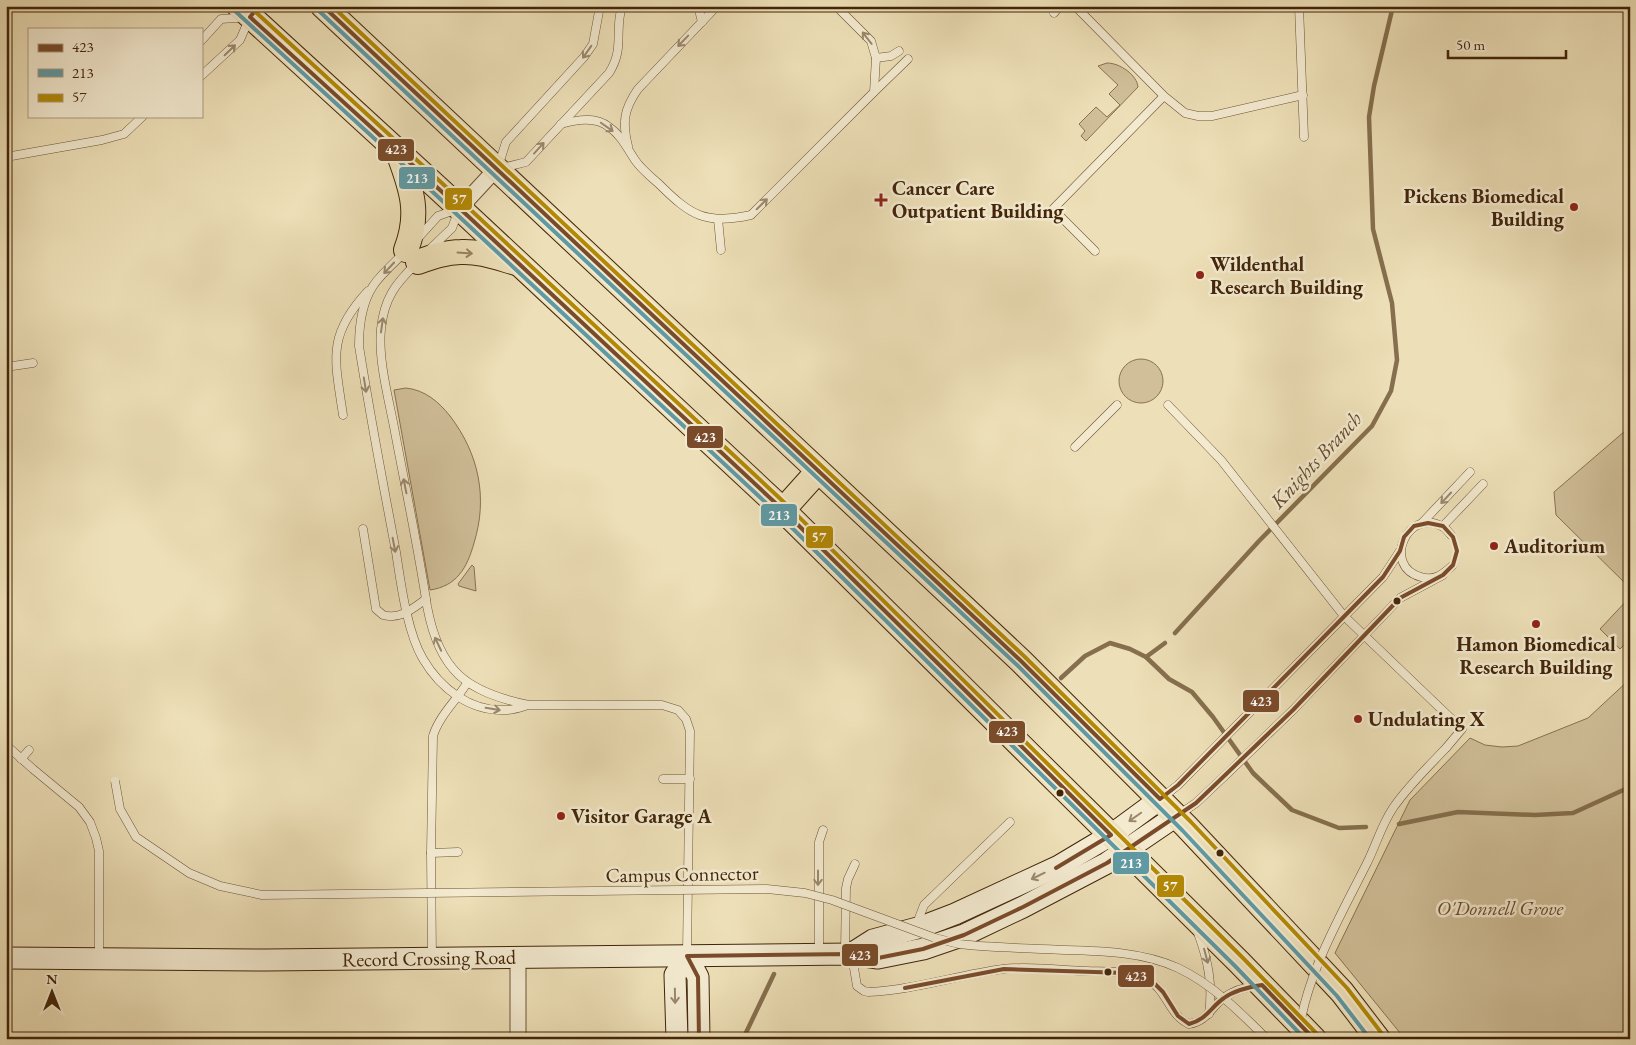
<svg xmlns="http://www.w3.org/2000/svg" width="1636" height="1045" font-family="'EB Garamond',serif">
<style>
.green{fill:#d0bf99;stroke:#897251}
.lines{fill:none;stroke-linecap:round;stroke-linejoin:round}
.stream{stroke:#866f4e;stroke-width:4.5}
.lane-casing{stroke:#6d5434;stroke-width:9}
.street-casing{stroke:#6d5434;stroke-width:17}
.secondary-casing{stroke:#422509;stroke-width:23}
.primary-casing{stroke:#422509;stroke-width:26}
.lane{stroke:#f3ead0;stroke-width:8}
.street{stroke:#f3ead0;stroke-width:15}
.secondary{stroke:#f3ead0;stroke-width:21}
.primary{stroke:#eddfb7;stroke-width:24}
.lane-bridge-casing{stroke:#6d5434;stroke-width:9;stroke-linecap:butt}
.lane-bridge{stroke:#f3ead0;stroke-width:8}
.bus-1-casing{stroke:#f3ead0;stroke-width:8}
.bus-2-casing{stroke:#f3ead0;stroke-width:8}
.bus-3-casing{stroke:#f3ead0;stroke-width:8}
.bus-1{stroke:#7a4b2a;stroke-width:4}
.bus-2{stroke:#5f9aa4;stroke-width:4}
.bus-3{stroke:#b38904;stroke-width:4}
.oneway{stroke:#9a886c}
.oneway2{stroke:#988260}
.poi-dot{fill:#8f2418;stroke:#f3ead0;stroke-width:2}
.bus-dot{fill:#422509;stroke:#f3ead0;stroke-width:2}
.labels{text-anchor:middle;stroke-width:5;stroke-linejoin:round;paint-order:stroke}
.poi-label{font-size:20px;font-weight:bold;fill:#422509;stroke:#f3ead0;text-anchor:start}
.street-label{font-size:20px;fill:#422509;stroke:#f3ead0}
.park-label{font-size:20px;font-style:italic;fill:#664c2d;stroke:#f3ead0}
.water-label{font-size:21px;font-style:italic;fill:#644a2c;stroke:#f3ead0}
.line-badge{stroke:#f3ead0;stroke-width:2}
.badge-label{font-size:14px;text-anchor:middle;font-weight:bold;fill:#fff}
</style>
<rect width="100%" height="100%" fill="#eddfb7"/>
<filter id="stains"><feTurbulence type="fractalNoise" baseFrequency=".004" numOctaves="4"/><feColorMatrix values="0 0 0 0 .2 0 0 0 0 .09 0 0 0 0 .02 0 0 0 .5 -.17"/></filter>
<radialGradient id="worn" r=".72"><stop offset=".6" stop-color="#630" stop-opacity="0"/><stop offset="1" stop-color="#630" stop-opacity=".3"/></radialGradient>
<g class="green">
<path d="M1107 63C1120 63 1137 75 1138 87L1086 141 1081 136 1085 131 1079 124 1096 107 1107 117 1120 105 1109 94 1118 85 1098 66Z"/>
<circle cx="1141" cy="381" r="22"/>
<path d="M406 388C425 390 439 402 450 416 479 454 488 498 474 543 467 568 457 586 430 590L394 390Z"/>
<polygon points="1625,431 1630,436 1630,588 1556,515 1554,492"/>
<polygon points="472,565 474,567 476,591 459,586 458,584"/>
<polygon points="1630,597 1630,639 1620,649 1600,629"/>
<polygon points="1630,679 1630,1039 1405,1039 1335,953 1410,800 1470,738 1485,745 1502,747 1518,746 1588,718"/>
</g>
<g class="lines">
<g class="stream">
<polyline points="1175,633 1259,541 1372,426 1391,391 1397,360 1392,303 1373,229 1369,117 1374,86 1393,6"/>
<polyline points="1146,657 1169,679 1192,692 1213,717 1253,773 1292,810 1339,828 1366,827"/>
<polyline points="1061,678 1085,656 1110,643 1130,649 1146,657 1165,643"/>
<polyline points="1399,824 1458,812 1535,815 1573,813 1630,787"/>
<polyline points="743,1039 774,974"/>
</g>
<defs>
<g id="lane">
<polyline points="698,6 702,22"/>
<polyline points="1075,6 1164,96 1185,113 1198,116 1212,116 1303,95"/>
<polyline points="1299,6 1304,137"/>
<polyline points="1054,13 1060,6"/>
<polyline points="201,41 221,19 250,17 240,40 201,76"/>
<polyline points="876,58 891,56 899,51"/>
<polyline points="874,92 908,59"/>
<path d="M561 124C576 120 595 116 609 127 621 135 627 148 635 160 641 169 651 177 659 184 691 216 706 225 751 215L874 92 876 58 871 41 836 6"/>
<path d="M628 146C622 122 624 109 638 89L717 6"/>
<polyline points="6,157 102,140 124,134 143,116"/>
<polyline points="498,167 506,142 584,57 593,44 600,6"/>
<path d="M502 168 526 162 609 73C625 48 614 32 622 6"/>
<polyline points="718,219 721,250"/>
<polyline points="418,238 438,216 455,210"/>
<polyline points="429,250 452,228 458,212"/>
<polyline points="1095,251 1053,209 1164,96"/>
<path d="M405 252C394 263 381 274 373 286 362 303 359 327 359 346 370 415 383 484 396 552 401 584 407 632 423 659 440 688 470 712 506 710 512 710 519 708 525 706"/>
<path d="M416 264C395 284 384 299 381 329 378 359 388 396 394 427 405 486 418 546 427 606 439 671 466 692 529 705H662L678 710 686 719 690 731 687 954"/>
<polyline points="6,367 33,363"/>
<polyline points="1168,405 1221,460 1344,616 1462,729 1446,748"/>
<path d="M343 415C335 360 326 336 368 291"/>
<polyline points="1075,447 1117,405"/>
<polyline points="1421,524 1470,472"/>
<polyline points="1443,526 1483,484"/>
<path d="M363 529 376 609 383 615C400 620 412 609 426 599"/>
<path d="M1451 535C1449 533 1446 528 1443 527 1408 506 1381 566 1421 577 1434 581 1442 575 1452 566"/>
<polyline points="6,745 33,769 79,807 90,822 96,838 99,851 99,957"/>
<polyline points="21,759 29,750"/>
<polyline points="663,779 690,779"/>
<polyline points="1163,797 1178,785 1383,577 1400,551"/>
<polyline points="1178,815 1196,803 1229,772 1293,710 1400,598 1443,575"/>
<polyline points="431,853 458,852"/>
<polyline points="921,925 919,918 924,905 1010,822"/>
<path d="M1198 933C1208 960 1213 985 1209 1014"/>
<polyline points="819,952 819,842 823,830"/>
<polyline points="845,952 846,888 848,879 855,864"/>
<path d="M852 956 857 986 864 991 868 992C914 990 957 975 1003 969 1029 966 1060 970 1086 971 1106 972 1128 970 1146 979 1167 988 1168 1015 1189 1024 1206 1022 1211 1008 1223 998 1233 991 1245 987 1257 986"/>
<path d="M432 958 431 853 433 736C439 716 456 701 467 683"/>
</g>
<g id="street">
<polyline points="460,208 497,168"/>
<polyline points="518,1039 518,957"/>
</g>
<g id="secondary">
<polyline points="851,954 873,940 921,927 955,914 1059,866 1111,835 1160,799"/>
<polyline points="687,956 698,977 699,1039"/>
<polyline points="6,958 266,960 851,954 878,958 923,949 964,935 1023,907 1107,863 1176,816"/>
<polyline points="677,1039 675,975 687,956"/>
</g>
<g id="primary">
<polyline points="239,6 440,190 783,510 1239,962 1314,1039"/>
<polyline points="323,6 1021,661 1186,826 1342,992 1378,1039"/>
<path d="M399 155C412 190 420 214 406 250"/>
<path d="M418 262C432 257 446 252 461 252 479 251 498 258 516 263"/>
<polyline points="783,510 818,471"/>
</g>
</defs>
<use href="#lane" class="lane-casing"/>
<use href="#street" class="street-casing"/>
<use href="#secondary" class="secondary-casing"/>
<use href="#primary" class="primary-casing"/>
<use href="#lane" class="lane"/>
<use href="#street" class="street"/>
<use href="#secondary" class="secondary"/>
<use href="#primary" class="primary"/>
<defs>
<g id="lane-bridge">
<path d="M115 781 120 809 136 837 189 873 220 886 262 895 767 889 805 893 832 900 935 938 959 944C994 948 1030 948 1065 950 1103 951 1143 952 1178 968 1212 984 1240 1012 1267 1039"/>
<path d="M1298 1039C1304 978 1340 917 1367 863 1376 845 1382 824 1393 808 1408 786 1428 767 1446 748"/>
</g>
</defs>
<use href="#lane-bridge" class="lane-bridge-casing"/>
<use href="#lane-bridge" class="lane-bridge"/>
<defs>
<g id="bus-1">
<polyline points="259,6 250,17 440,190 783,510 1111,835 1056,868"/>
<polyline points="323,6 1021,661 1160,799 1178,785 1383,577 1400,551 1404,537 1414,526 1428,523 1443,526 1453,537 1457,551 1453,565 1443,575 1400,598 1293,710 1196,803 1107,863 1023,907 964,935 923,949 878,958 851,954 687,956 698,977 699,1039"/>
<path d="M905 988 1004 969 1126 973 1153 982 1163 992 1178 1016 1189 1024C1206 1020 1211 1007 1224 998 1235 990 1249 987 1262 985L1314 1039"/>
</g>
<g id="bus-2">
<polyline points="235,11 436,195 779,515 1235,966 1305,1039"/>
<polyline points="319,11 1017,665 1182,830 1337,996 1370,1039"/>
</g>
<g id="bus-3">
<polyline points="249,6 444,185 787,505 1243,958 1318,1035"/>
<polyline points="332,6 1025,657 1191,822 1347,988 1383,1035"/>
</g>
</defs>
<use href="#bus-1" class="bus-1-casing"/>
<use href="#bus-2" class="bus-2-casing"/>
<use href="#bus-3" class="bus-3-casing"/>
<use href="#bus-1" class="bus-1"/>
<use href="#bus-2" class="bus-2"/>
<use href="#bus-3" class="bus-3"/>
</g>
<defs><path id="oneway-shaft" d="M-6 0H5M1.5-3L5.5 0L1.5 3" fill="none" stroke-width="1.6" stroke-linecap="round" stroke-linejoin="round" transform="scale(1.25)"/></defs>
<g class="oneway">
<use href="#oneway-shaft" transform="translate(867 38) rotate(-128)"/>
<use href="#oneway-shaft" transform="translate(683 41) rotate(134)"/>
<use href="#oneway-shaft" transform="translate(230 50) rotate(-44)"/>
<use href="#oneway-shaft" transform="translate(587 52) rotate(125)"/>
<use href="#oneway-shaft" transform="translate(607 127) rotate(35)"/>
<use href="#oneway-shaft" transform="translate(539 148) rotate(-48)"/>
<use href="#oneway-shaft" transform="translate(762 204) rotate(-45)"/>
<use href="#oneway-shaft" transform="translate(389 268) rotate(133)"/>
<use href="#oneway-shaft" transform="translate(382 325) rotate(-82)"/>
<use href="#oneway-shaft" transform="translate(365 385) rotate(81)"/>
<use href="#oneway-shaft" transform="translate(405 486) rotate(-101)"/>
<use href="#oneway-shaft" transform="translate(1446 498) rotate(133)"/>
<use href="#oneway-shaft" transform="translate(394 545) rotate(79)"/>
<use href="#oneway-shaft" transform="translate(438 644) rotate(-115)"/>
<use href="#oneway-shaft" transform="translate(493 709) rotate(9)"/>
<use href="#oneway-shaft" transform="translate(1135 817) rotate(145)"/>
<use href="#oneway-shaft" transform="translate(1038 876) rotate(154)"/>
<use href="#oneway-shaft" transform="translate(818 878) rotate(90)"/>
<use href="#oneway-shaft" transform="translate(1206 956) rotate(75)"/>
<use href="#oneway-shaft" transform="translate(675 996) rotate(89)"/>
</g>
<use class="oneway2" href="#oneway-shaft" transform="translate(465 253) rotate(4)"/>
<g class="poi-dot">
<path d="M878.5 192.5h5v5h5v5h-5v5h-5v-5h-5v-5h5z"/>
<circle cx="1574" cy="207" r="5"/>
<circle cx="1200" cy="275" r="5"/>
<circle cx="1494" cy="546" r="5"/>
<circle cx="1536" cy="624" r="5"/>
<circle cx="1358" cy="719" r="5"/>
<circle cx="561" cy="816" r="5"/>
</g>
<g class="bus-dot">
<circle cx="1397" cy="601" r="4.5"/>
<circle cx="1060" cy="793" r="4.5"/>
<circle cx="1220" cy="853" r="4.5"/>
<circle cx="1108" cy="972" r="4.5"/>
</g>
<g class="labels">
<g class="poi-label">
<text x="892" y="195">Cancer Care<tspan x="892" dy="23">Outpatient Building</tspan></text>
<text x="1564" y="203" text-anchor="end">Pickens Biomedical<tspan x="1564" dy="23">Building</tspan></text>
<text x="1210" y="271">Wildenthal<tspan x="1210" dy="23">Research Building</tspan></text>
<text x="1504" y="553">Auditorium</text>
<text x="1536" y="651" text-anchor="middle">Hamon Biomedical<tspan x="1536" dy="23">Research Building</tspan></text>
<text x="1368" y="726">Undulating X</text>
<text x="571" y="823">Visitor Garage A</text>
</g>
<g class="street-label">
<text transform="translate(682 874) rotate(-1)" y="7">Campus Connector</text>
<text transform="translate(429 958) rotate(-1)" y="7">Record Crossing Road</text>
</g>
<g class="park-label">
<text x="1500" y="915">O'Donnell Grove</text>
</g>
<g class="water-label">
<text transform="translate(1316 460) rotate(-47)" y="7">Knights Branch</text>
</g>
</g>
<g class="line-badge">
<rect x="377" y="138" width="38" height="24" rx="5" fill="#7a4b2a"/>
<rect x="398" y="166" width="38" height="24" rx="5" fill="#5f9aa4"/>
<rect x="444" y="187" width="29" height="24" rx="5" fill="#b38904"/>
<rect x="686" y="425" width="38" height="24" rx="5" fill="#7a4b2a"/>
<rect x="760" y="503" width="38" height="24" rx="5" fill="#5f9aa4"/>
<rect x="805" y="525" width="29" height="24" rx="5" fill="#b38904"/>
<rect x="1242" y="689" width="38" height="24" rx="5" fill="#7a4b2a"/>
<rect x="988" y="720" width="38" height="24" rx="5" fill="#7a4b2a"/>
<rect x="1112" y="851" width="38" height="24" rx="5" fill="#5f9aa4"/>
<rect x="1156" y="874" width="29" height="24" rx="5" fill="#b38904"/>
<rect x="841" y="943" width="38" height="24" rx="5" fill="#7a4b2a"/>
<rect x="1117" y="964" width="38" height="24" rx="5" fill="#7a4b2a"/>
</g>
<g class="badge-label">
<text x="396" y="154">423</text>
<text x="417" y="183">213</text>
<text x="459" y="204">57</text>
<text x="705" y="442">423</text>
<text x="779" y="520">213</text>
<text x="819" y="542">57</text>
<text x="1261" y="706">423</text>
<text x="1007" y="736">423</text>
<text x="1131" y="868">213</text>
<text x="1170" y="891">57</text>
<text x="860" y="960">423</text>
<text x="1136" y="981">423</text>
</g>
<rect width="1636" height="1045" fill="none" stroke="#eddfb7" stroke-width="25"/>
<rect x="8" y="8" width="1621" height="1030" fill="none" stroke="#422509" stroke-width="2.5"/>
<rect x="12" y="12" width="1611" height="1020" fill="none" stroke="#422509"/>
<rect x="28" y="28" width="175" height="90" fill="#f3ead0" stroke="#ac9b80"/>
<rect x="38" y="44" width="25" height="8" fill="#7a4b2a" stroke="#ac9b80"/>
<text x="72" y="52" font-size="15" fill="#422509">423</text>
<rect x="38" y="69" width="25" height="8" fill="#5f9aa4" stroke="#ac9b80"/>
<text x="72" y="78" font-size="15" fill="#422509">213</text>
<rect x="38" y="94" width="25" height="8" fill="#b38904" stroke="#ac9b80"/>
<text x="72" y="102" font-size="15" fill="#422509">57</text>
<g transform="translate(52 992)" stroke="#f3ead0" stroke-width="4" paint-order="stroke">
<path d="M0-4L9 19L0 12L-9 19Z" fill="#422509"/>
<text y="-8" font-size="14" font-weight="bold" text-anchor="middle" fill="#422509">N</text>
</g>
<path d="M1448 50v8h118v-8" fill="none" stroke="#422509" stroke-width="2.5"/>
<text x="1456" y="50" font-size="15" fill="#422509" stroke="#f3ead0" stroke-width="4" paint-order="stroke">50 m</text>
<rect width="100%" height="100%" filter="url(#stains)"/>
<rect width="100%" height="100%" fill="url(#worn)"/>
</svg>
